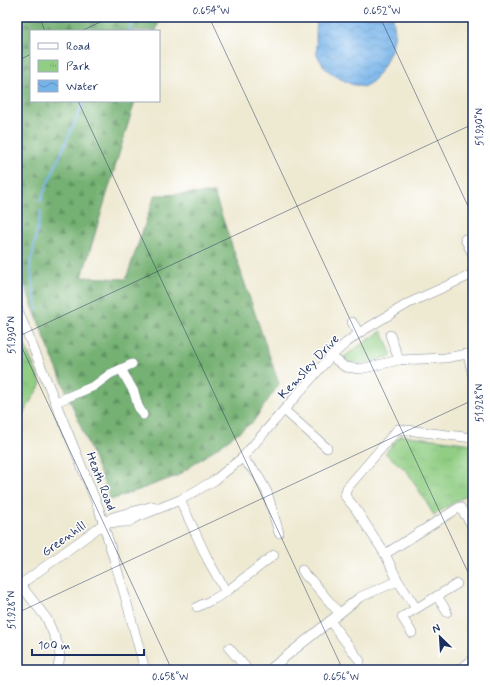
<svg xmlns="http://www.w3.org/2000/svg" width="490" height="687" font-family="Mynerve,sans-serif">
<style>
.green{fill:#91ce84;stroke:#567e71}
.forest{fill:url(#forest-firs);stroke:#487068}
.park{fill:url(#park-tufts);stroke:#567e71}
.water{fill:url(#water-waves);stroke:#4871a4}
.lines{fill:none;stroke-linecap:round;stroke-linejoin:round}
.stream{stroke:#76b3e9;stroke-width:2}
.minor-casing{stroke:#848c98;stroke-width:10}
.minor{stroke:#fff;stroke-width:9}
.ticks{fill:none;stroke:#1b2f5e;stroke-width:1;stroke-opacity:0.45}
.labels{text-anchor:middle;stroke-width:3;stroke-linejoin:round;paint-order:stroke}
.street-label{font-size:13px;fill:#1b2f5e;stroke:#fff}
.neatline{fill:none;stroke:#1b2f5e;stroke-width:1.5}
.ticks-label{font-size:10px;text-anchor:middle;fill:#1b2f5e}
</style>
<defs>
<pattern id="forest-firs" width="22" height="20" patternUnits="userSpaceOnUse"><rect width="22" height="20" fill="#74b172"/><path d="M5 1l3.5 6h-7zM16 11l3.5 6h-7z" fill="#5e9061"/></pattern>
<pattern id="park-tufts" width="24" height="20" patternUnits="userSpaceOnUse"><rect width="24" height="20" fill="#91ce84"/><path d="M3 7l-1-3M5 7V3M7 7l1-3M15 17l-1-3M17 17v-4M19 17l1-3" fill="none" stroke="#7cb174"/></pattern>
<pattern id="water-waves" width="16" height="10" patternUnits="userSpaceOnUse"><rect width="16" height="10" fill="#76b3e9"/><path d="M0 5q4-4 8 0t8 0" fill="none" stroke="#6092c0"/></pattern>
</defs>
<rect width="100%" height="100%" fill="#fff"/>
<filter id="ink" filterUnits="userSpaceOnUse"><feTurbulence type="fractalNoise" baseFrequency=".025" numOctaves="2"/><feDisplacementMap in="SourceGraphic" scale="8" xChannelSelector="R" yChannelSelector="G"/><feConvolveMatrix kernelMatrix="1 2 1 2 8 2 1 2 1" color-interpolation-filters="sRGB"/></filter>
<filter id="wash" filterUnits="userSpaceOnUse"><feTurbulence type="fractalNoise" baseFrequency=".012" numOctaves="4" result="noise"/><feDisplacementMap in="SourceGraphic" scale="16" xChannelSelector="R" yChannelSelector="G"/><feGaussianBlur stdDeviation="0.9" result="paint"/><feColorMatrix in="noise" values="0 0 0 0 0 0 0 0 0 0 0 0 0 0 0 0 0 1.4 0 .05"/><feComposite in="paint" operator="in"/></filter>
<g filter="url(#wash)">
<rect width="100%" height="100%" fill="#eee9d1"/>
<polygon class="green" points="382,331 392,356 361,364 351,363 344,358 344,357 356,348"/>
<polygon class="forest" points="17,17 77,18 78,17 160,17 156,31 31,31 31,101 135,101 82,277 126,279 155,195 214,193 279,384 253,422 177,476 111,500 49,349 17,266"/>
<g class="park">
<polygon points="17,326 41,384 17,424"/>
<polygon points="401,435 473,444 473,491 434,515 407,471 385,453"/>
</g>
<polygon class="water" points="317,17 393,17 395,32 392,48 383,67 373,81 364,87 351,84 337,77 325,68 317,55 316,35"/>
<g class="lines">
<g class="stream">
<polyline points="129,31 134,17"/>
<polyline points="41,202 41,199 84,101"/>
<polyline points="37,310 30,266 41,211"/>
</g>
</g>
</g>
<g filter="url(#ink)">
<g class="lines">
<defs>
<g id="minor">
<polyline points="465,239 473,255"/>
<polyline points="17,308 99,509 125,596 145,670"/>
<polyline points="352,322 359,333"/>
<polyline points="390,335 399,360"/>
<polyline points="468,355 473,376"/>
<polyline points="331,356 345,367 360,369 399,360 445,358 473,353"/>
<polyline points="121,369 132,364"/>
<polyline points="56,402 94,386 110,374 121,369 134,392 138,406 143,415"/>
<polyline points="284,410 327,448"/>
<polyline points="242,458 257,474 267,492 279,533"/>
<polyline points="180,500 208,560 226,592 274,555"/>
<polyline points="104,523 128,522 137,517 180,500 215,480 242,458 331,356 346,343 359,333 409,303 473,274"/>
<polyline points="385,554 355,508 345,496 347,488 398,429 473,438"/>
<polyline points="302,570 306,576 311,580 339,613"/>
<polyline points="20,584 47,619 59,647 60,658 58,666 59,670"/>
<polyline points="17,587 113,517 153,506"/>
<polyline points="437,596 447,612"/>
<polyline points="197,607 214,599 226,592"/>
<polyline points="416,608 398,581 385,554 460,507 473,527"/>
<polyline points="330,621 360,661"/>
<polyline points="412,633 402,617 457,584"/>
<polyline points="229,648 248,670"/>
<polyline points="269,670 360,597 398,581"/>
<polyline points="458,670 473,660"/>
</g>
</defs>
<use href="#minor" class="minor-casing"/>
<use href="#minor" class="minor"/>
</g>
</g>
<path class="ticks" d="M39 17 45 31M209 17 473 583M380 17 473 217M81 31 111 17M17 61 31 54M78 101 343 670M17 337 172 670M17 337 473 124M17 613 473 400"/>
<g class="labels">
<g class="street-label">
<text transform="translate(308 366) rotate(-47)" y="5">Kemsley Drive</text>
<text transform="translate(102 481) rotate(69)" y="5">Heath Road</text>
<text transform="translate(63 538) rotate(-36)" y="5">Greenhill</text>
</g>
</g>
<rect width="490" height="687" fill="none" stroke="#fff" stroke-width="44"/>
<rect x="30" y="30" width="130" height="72" fill="#ffffff" stroke="#a4acbf"/>
<rect x="38" y="43" width="20" height="6" fill="#ffffff" stroke="#a4acbf"/>
<text x="66" y="50" font-size="12" fill="#1b2f5e">Road</text>
<rect x="38" y="60" width="20" height="12" fill="url(#park-tufts)" stroke="#a4acbf"/>
<text x="66" y="70" font-size="12" fill="#1b2f5e">Park</text>
<rect x="38" y="80" width="20" height="12" fill="url(#water-waves)" stroke="#a4acbf"/>
<text x="66" y="90" font-size="12" fill="#1b2f5e">Water</text>
<g transform="translate(440 637) rotate(335)" stroke="#ffffff" stroke-width="3" paint-order="stroke">
<path d="M0-3L7 15L0 10L-7 15Z" fill="#1b2f5e"/>
<text y="-6" font-size="11" font-weight="bold" text-anchor="middle" fill="#1b2f5e">N</text>
</g>
<path d="M32 649v6h112v-6" fill="none" stroke="#1b2f5e" stroke-width="2"/>
<text x="38" y="649" font-size="12" fill="#1b2f5e" stroke="#ffffff" stroke-width="3" paint-order="stroke">100 m</text>
<rect x="22" y="22" width="446" height="643" class="neatline"/>
<g class="ticks-label">
<text x="211" y="14">0.654°W</text>
<text x="382" y="14">0.652°W</text>
<text transform="translate(479 127) rotate(-90)" y="4">51.930°N</text>
<text transform="translate(11 335) rotate(-90)" y="4">51.930°N</text>
<text transform="translate(479 403) rotate(-90)" y="4">51.928°N</text>
<text transform="translate(11 610) rotate(-90)" y="4">51.928°N</text>
<text x="170" y="680">0.658°W</text>
<text x="341" y="680">0.656°W</text>
</g>
</svg>
